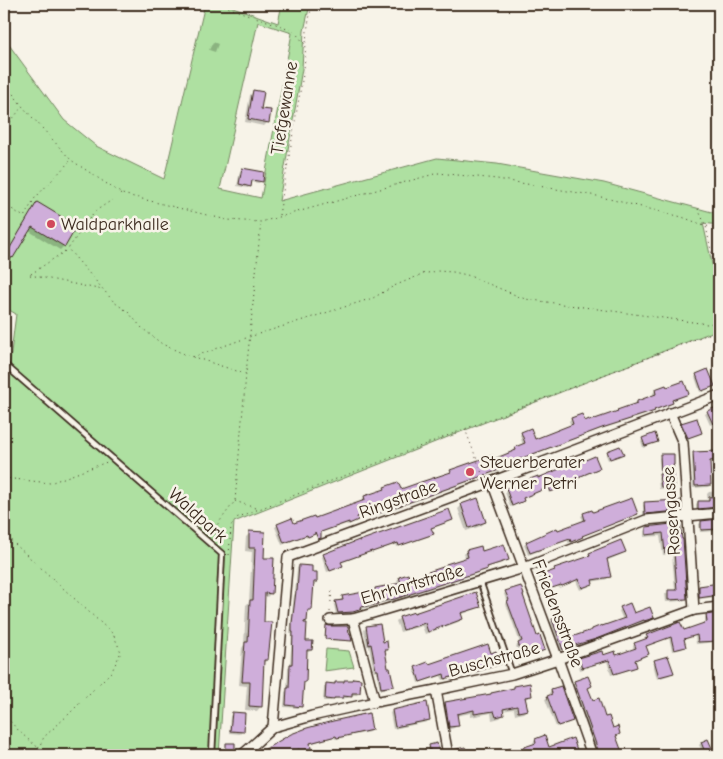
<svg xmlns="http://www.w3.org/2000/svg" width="723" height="759" font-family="'Comic Neue',sans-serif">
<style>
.green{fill:#aee0a1;stroke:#748560;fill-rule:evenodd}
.shadow{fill:#0003}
.building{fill:#cfaeda;stroke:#3b2a1e}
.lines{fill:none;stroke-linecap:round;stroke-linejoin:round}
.lane-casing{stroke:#3b2a1e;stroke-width:8}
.street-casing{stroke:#3b2a1e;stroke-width:12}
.path{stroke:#3b2a1e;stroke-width:1;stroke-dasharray:1 4;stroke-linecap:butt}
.lane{stroke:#f7f3e8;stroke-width:4.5}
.street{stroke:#f7f3e8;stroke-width:9}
.poi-dot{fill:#d1495b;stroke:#f7f3e8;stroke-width:2}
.labels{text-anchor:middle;stroke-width:5;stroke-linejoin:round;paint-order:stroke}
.street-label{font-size:18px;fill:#3b2a1e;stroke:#f7f3e8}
.poi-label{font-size:18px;fill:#3b2a1e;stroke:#f7f3e8;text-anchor:start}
</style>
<rect width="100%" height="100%" fill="#f7f3e8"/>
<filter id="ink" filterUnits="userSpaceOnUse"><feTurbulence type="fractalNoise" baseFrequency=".02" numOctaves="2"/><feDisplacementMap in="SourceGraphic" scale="10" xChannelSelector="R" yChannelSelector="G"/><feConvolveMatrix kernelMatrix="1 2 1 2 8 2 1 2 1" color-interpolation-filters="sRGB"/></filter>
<g filter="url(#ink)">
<g class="green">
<path d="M205 4H228L230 6 278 23 282 4H310L304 31 302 69 279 201 437 158 497 164 604 183 719 214V225L703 223 719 295V327L717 330 234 522 219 755H4V364L9 368 16 314 4 307V38L64 120 96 146 164 179ZM258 22 292 33 261 198 220 189Z"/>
<polygon points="326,649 349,651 354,667 324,671"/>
</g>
<g class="shadow">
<polygon points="213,42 218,44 215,52 209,50"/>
<polygon points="254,91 260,110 268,122 264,126 245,122 250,95"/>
<polygon points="242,169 261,181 259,183 251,182 250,186 248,188 237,186 240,171"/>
<polygon points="37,203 64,246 60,250 29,231 12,258 8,261 4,268 4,257 34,207"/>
<polygon points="697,375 713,386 711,388 700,392 695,377"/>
<polygon points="667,389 687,394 685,396 672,401 672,402 670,405 653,411 651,413 598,430 508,464 506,468 484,476 369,518 367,514 356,518 357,520 355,522 347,525 346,524 314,535 313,534 306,538 305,536 282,545 275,527 278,525 293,525 314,519 363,502 362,500 364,497 382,490 385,488 400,490 448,474 451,472 492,457 494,460 514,453 513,451 515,449 523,446 520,435 522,433 534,441 571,426 569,421 571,419 581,415 584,422 588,422 615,413 618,411 635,405 637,402 654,396 653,393 655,390"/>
<polygon points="719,409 719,421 710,425 705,414 708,412"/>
<polygon points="682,425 701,432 698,435 685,439 680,427"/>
<polygon points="643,439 657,441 655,443 643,448 641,441"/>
<polygon points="608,452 622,454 620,456 608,460 606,455"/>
<polygon points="694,453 716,460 714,462 709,462 710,485 708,487 693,488 692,456"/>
<polygon points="661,456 674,486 671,488 659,489 658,478 660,476 659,458"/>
<polygon points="576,466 599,468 597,470 580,477 577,479 561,485 562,486 560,488 549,493 547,488 522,499 522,501 520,503 510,507 505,492 507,489"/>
<polygon points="719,491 719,509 716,508 696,510 696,504 698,502 708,502 707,494 709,492"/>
<polygon points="645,503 678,510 676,512 643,515 643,505"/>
<polygon points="462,505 485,522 481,526 466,531 458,509"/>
<polygon points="584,514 636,514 634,516 582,536 579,539 568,543 568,540 528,555 524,545 527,543 584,522 581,516"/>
<polygon points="451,520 449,522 430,529 432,534 430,536 397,547 396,544 370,553 370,552 340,563 341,566 339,568 327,572 322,557 324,555"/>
<polygon points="719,520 719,531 700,532 699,524 702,522"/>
<polygon points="679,524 686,598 683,601 666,602 665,594 668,592 675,591 672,554 663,555 660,536 644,537 644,531 646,528"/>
<polygon points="250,533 263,559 271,593 267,597 264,597 263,623 267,660 262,664 261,706 257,711 245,710 247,686 239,685 242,648 244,645 246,605 249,602 252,552 245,551 246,537"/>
<polygon points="480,547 482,552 508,560 505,562 486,568 484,571 392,601 376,604 374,606 361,609 358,611 350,613 336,615 334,605 336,603 341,602 340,600 343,598 373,592 375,589 399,585 397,580 400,578 409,582 421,577 423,575 444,568 446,565 466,559 464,554 466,551"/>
<polygon points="625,552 622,554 606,561 609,576 607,579 591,582 592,584 589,586 580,590 576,581 559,588 558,586 543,592 539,579 541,576 553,572 555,569 587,558 590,554"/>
<polygon points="299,566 311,573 315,581 313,583 311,609 308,612 307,611 306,620 303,624 304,642 311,650 309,652 306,652 304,682 303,684 301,706 298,708 284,707 285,692 287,690 288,667 290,666 292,634 290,634 294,595 295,594 297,568"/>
<polygon points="717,581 719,581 719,603 716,603 716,597 698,599 697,589 699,587 715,585 715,583"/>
<polygon points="506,592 544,650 542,652 521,659 516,646 520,643 506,604 507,603 504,594"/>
<polygon points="479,606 476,609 460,615 461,619 458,622 425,634 422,626 400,632 396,621 400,618"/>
<polygon points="621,609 634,615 653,617 651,619 570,647 561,651 551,622 553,620 570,638 623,620 619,611"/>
<polygon points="707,616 717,620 719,620 719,640 716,642 696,644 695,636 683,640 685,646 682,649 672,651 669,638 645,647 648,654 646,656 634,661 636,666 633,669 611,675 607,661 580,670 578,661 580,659 616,656 634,650 633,646 635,644 646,640 645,638 647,636 683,632 705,624 705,618"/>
<polygon points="326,627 350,641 325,640"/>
<polygon points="367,627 387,649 384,652 387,670 392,685 390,688 380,690 376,671 374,672 369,646 367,646 364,630"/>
<polygon points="490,654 499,664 497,666 463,676 462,674 443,680 441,676 418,683 414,670 416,668"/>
<polygon points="655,662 672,672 670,675 657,679 653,664"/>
<polygon points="344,681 351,682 359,693 357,695 350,695 348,698 333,699 331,701 323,701 324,687 326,685 342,683"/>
<polygon points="575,682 590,686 588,688 592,702 613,729 619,734 615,737 622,755 598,755 591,738 573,684"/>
<polygon points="514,688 531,695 527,698 525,699 527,710 523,713 515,715 514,709 502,711 503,715 500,718 492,720 491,713 471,717 471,713 456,716 458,725 454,728 446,730 442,707 445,703 490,696 512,690"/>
<polygon points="560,688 571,721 569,723 556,727 545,699 550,696 549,693 551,690"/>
<polygon points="392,711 429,719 427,722 393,729 390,713"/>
<polygon points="233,713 242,732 240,734 229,733 230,716"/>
<polygon points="371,730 369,732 335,739 334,737 309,744 310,748 308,750 298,754 297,750 288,755 259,755 292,735"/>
<polygon points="536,740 548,748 576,750 574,752 565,755 505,755 504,753 507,751 513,753 535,745 533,742"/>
<polygon points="701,743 711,749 719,746 719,755 704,755 699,745"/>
<polygon points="436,745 438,755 429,755 428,748 430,746"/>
<polygon points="398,751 399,755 379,755 380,754"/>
</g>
<g class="building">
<polygon points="253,90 264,92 261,109 271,110 269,123 248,119"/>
<polygon points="242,168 264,172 263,182 252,180 251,187 239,184"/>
<polygon points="37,202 77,226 65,247 32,227 13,258 12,257 4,270 4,258"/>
<polygon points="708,369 715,386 702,391 696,374"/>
<polygon points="684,381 689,394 672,400 673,403 654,410 655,411 602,428 509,463 510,466 499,470 371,516 370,513 357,517 358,520 349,524 349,522 321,532 321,538 318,539 315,532 315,534 308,537 307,535 284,543 277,524 292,518 294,523 314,516 315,518 365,500 364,496 385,489 384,487 398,482 401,489 421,482 451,472 450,470 493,455 494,459 516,450 515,447 525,443 521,432 531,428 535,439 573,424 571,418 582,414 585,421 589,419 589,421 618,411 617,410 637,403 637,401 656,394 655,389 666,385 667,387"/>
<polygon points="716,407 719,413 719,421 713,424 707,411"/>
<polygon points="697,418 702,433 688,438 681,423"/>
<polygon points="655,433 658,442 645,446 642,438"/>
<polygon points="620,446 624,454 610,459 607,451"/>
<polygon points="717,451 717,460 710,461 711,485 695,486 693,452"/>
<polygon points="660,454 674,454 674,465 673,465 675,486 661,487 659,474 661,474"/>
<polygon points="595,456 600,468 581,476 581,477 562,484 563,486 551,492 549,487 523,498 524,501 512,506 506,488 538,476 538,478 576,462 576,464"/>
<polygon points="718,496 719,507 698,509 698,501 709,501 709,497"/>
<polygon points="478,498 486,522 469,528 461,504"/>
<polygon points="632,498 638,514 582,536 583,537 571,542 570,539 530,553 526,542 557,528 558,530 585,520 583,513 592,510 593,512"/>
<polygon points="679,500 679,511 645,514 644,502"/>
<polygon points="449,509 453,520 431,528 434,534 399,546 398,543 372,552 372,551 341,562 343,566 330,571 323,554 359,540 359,541"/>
<polygon points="719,519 719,529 701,530 701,521"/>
<polygon points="680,523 682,539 683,539 687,599 668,600 668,590 677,590 674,552 665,553 663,533 646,535 646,527"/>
<polygon points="249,531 265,532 264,558 274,558 272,594 265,593 264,622 272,622 268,660 264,660 262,707 249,706 250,682 242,682 245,642 248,642 250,600 253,600 255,548 249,548"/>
<polygon points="621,540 626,552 607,559 611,577 592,580 593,584 582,588 579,579 562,586 561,585 546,590 541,575 555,570 554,568 590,556 589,553"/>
<polygon points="504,544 509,560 487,567 488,569 395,599 377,602 378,604 361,607 362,609 353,612 338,613 335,601 343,600 342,596 375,590 375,588 401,583 399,577 408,574 410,580 423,576 422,574 446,566 446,564 468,557 466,550 481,546 482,551"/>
<polygon points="299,565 312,566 312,572 317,572 317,582 314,582 312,610 308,610 307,621 304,622 304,623 307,623 306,641 313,641 312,650 307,650 306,682 304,682 302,707 286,705 287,688 289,688 290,664 292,664 293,632 292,632 292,623 296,591 297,591"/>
<polygon points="719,583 719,595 699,598 699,586"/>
<polygon points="521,586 524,595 523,595 537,636 540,635 545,650 523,658 518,643 522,641 507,601 509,600 505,591"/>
<polygon points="476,592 481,607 461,613 463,619 428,632 425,623 403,630 399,617 414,612 414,613"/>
<polygon points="630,603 634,613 650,607 654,618 644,621 644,620 596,639 572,646 572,647 563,650 552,619 563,615 571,637 592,630 592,629 602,625 602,626 625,618 620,607"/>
<polygon points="718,613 719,641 698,642 697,635 684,639 686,647 674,650 671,637 646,646 649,654 635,660 637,667 614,674 609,660 582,668 579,658 602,651 603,655 615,651 616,655 636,648 634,643 648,638 646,635 680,622 684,630 707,622 706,615"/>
<polygon points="380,624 383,642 387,641 388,650 385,650 388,668 390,668 394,686 381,688 378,670 376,670 371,644 369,645 366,626"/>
<polygon points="326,625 330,626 348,626 349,633 350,633 352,641 325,639"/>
<polygon points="488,644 491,653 496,651 501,664 465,675 464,673 445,679 444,674 420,682 415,667 428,662 429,664"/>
<polygon points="668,656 674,673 659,677 654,660"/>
<polygon points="588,676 592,686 588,688 593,700 599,698 605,717 609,716 613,728 618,726 620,734 616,736 622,752 612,755 600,755 598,750 574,681"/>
<polygon points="353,678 361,679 360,693 352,693 352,697 343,696 343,698 334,698 334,700 325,699 326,683 335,684 335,682 344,682 344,680 352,680"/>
<polygon points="530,683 532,696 525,697 528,710 518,712 517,706 503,709 504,715 496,717 494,711 474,714 474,710 457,714 459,726 449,727 445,702 491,694 491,693 514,688 514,686"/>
<polygon points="561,686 573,721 558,726 547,696 552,694 551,689"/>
<polygon points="427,702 430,720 395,727 392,710"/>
<polygon points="232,712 245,713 244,732 230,731"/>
<polygon points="369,713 372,730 337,738 336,736 310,743 311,748 300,752 299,749 289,755 255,755 291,734 307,728 333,721"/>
<polygon points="545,735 549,747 573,738 577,750 563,755 505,755 505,754 507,753 506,750 512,748 513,751 536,743 535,739"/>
<polygon points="708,739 715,755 706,755 701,742"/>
<polygon points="226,743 235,743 235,754 226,753"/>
<polygon points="437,743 440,755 431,755 429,745"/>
<polygon points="465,747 467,755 455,755 453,750"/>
</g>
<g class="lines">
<defs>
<g id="lane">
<polyline points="4,364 222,554 212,755"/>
<polyline points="480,581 512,674"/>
</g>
<g id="street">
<polyline points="670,413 683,443 694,610"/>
<polyline points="492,482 558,659 592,755"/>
<polyline points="330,620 353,619"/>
<polyline points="436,690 448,755"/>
<polyline points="375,702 353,619 524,568 646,520 719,513"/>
<polyline points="273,727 312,716 375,702 436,690 512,674 558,659 694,610 719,607"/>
<polyline points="242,755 250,748 273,727 288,557 486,484 719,395"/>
</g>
</defs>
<use href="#lane" class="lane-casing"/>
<use href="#street" class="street-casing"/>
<g class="path">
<polyline points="225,4 229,8 293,30 305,44"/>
<polyline points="4,82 23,107 71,160 122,194 227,220 261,222 438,173 497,179 597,196 682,217 706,226 719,228"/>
<polyline points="4,130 22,107"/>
<polyline points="121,194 94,212 68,249 114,302 128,312 142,328 162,344 184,354 246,374"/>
<polyline points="4,204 24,217 35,198 70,161"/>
<polyline points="698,209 706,226 719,289"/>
<polyline points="279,215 304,69 307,31 312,4"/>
<polyline points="31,274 68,249"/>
<polyline points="30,275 103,290"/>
<polyline points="193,357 249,337 373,298 394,286 423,274 437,271 453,272 467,275 525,299 707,324 719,322"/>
<polyline points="465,429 483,476"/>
<polyline points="4,478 50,483 107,462"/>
<polyline points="235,501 258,509"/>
<polyline points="4,534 113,634 121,652 112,671 68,715 44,737 35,755"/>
<polyline points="215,539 217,525 235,501 246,374 261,222"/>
<polyline points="229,555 231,526 236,518 719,330"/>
<polyline points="330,612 332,589"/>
<path d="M4 714C17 730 32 745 50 755"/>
</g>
<use href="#lane" class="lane"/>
<use href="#street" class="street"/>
</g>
</g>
<g class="poi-dot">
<circle cx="51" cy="224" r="5"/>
<circle cx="470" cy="472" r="5"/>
</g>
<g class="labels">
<g class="street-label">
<text transform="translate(284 108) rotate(-81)" y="6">Tiefgewanne</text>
<text transform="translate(398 499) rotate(-20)" y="6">Ringstraße</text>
<text transform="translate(671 511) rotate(-94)" y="6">Rosengasse</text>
<text transform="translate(198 515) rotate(42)" y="6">Waldpark</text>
<text transform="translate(412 584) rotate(-16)" y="6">Ehrhartstraße</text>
<text transform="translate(558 613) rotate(69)" y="6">Friedensstraße</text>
<text transform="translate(494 659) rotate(-15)" y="6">Buschstraße</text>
</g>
<g class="poi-label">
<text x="61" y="230">Waldparkhalle</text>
<text x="480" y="468">Steuerberater<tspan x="480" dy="21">Werner Petri</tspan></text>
</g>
</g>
<rect width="723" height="759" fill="none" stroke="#f7f3e8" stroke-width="20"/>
<rect x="10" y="10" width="703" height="739" fill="none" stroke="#3b2a1e" stroke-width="2" filter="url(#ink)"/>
</svg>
